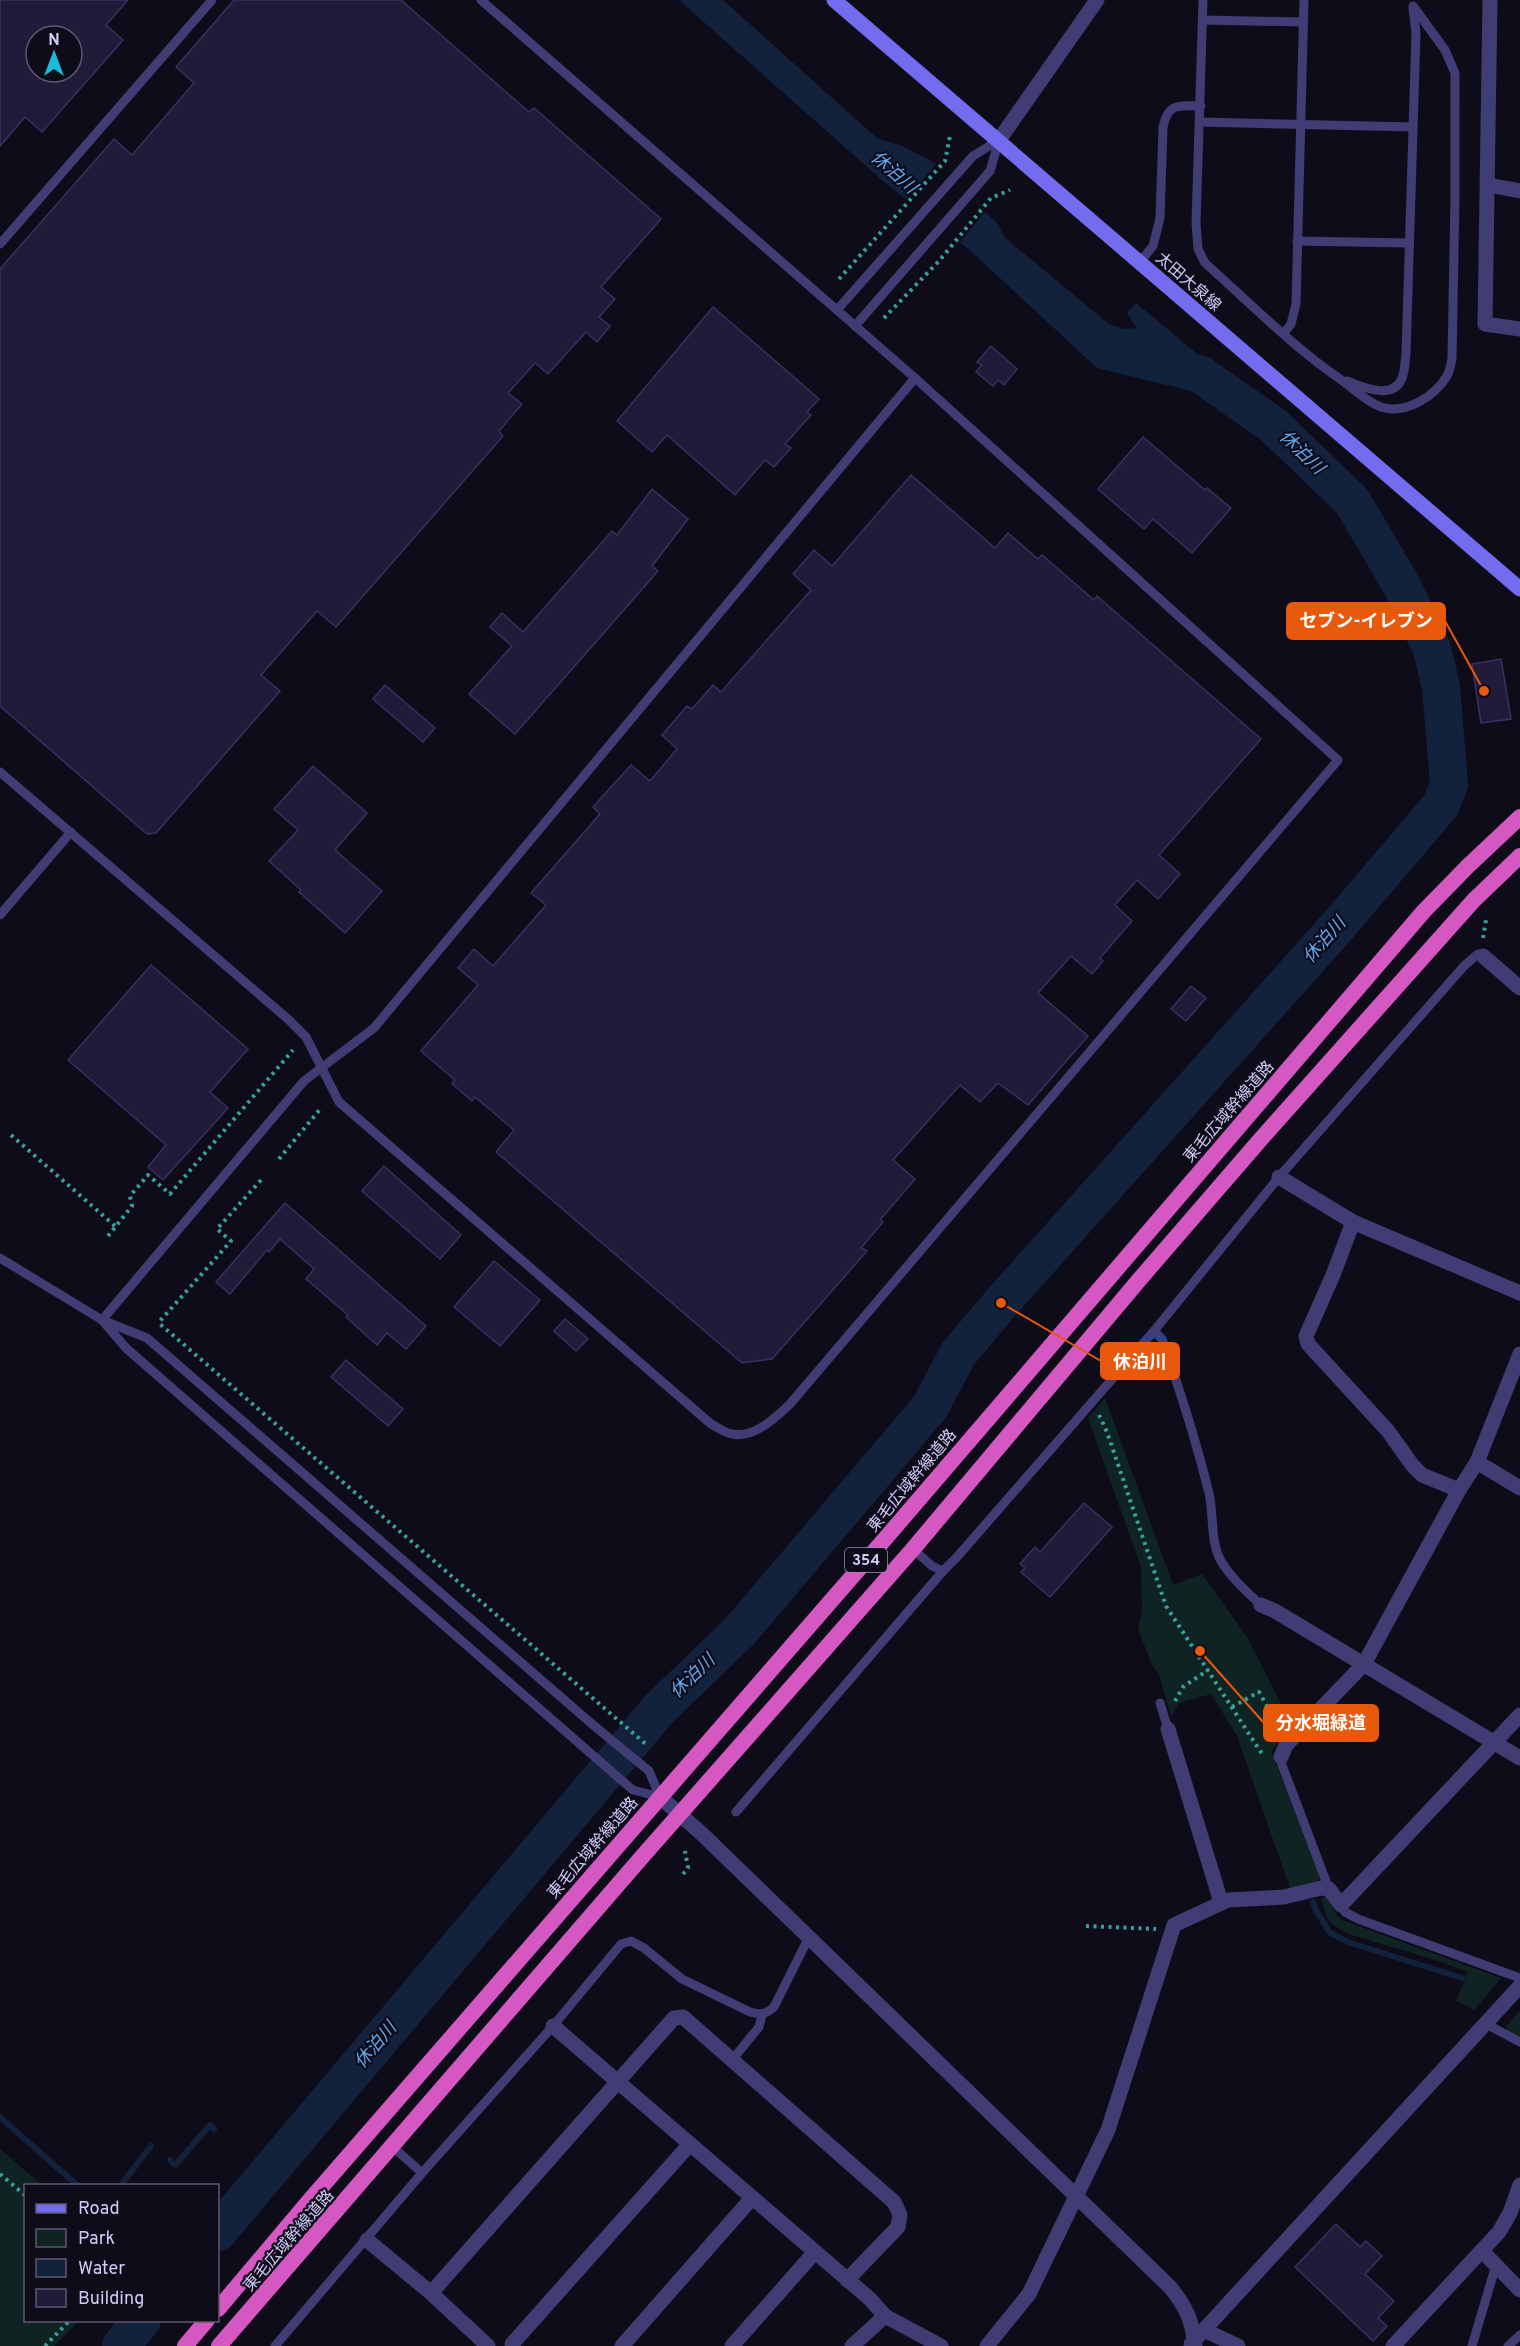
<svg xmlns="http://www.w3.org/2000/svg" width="1520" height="2346" font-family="Overpass,'Noto Sans JP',sans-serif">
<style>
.green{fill:#102323}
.water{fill:#12223d}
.pier{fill:#0f0c1a}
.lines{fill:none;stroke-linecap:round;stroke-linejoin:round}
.stream{stroke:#12223d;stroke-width:6}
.river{stroke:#12223d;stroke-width:38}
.building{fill:#221a39;stroke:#3b2f62;stroke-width:1.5;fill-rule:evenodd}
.path{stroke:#38a09d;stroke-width:4;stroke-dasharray:3 4.5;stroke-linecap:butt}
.service{stroke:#403c74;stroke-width:9}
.minor{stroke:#403c74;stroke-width:15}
.tertiary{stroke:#403c74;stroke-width:15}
.secondary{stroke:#746cef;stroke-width:15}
.trunk{stroke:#d558c2;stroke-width:16}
.labels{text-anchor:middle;stroke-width:4.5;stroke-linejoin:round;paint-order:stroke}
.shield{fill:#0f0c1a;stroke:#9892b6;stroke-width:1.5}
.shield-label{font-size:15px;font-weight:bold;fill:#d2cbf9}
.street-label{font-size:16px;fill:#d2cbf9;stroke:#0f0c1a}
.water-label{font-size:18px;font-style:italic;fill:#63a9ef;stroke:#0f0c1a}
.leader{fill:none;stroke:#e8590c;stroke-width:2}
.callout-dot{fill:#e8590c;stroke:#0f0c1a;stroke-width:2}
.callout{fill:#e8590c;stroke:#e8590c;stroke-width:2}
.callout-label{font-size:18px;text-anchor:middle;font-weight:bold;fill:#fff}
</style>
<rect width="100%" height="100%" fill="#0f0c1a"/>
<g class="green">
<polygon points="1105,1398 1173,1585 1202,1574 1247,1637 1292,1725 1272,1750 1272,1754 1320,1876 1318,1882 1312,1885 1290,1888 1237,1736 1211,1694 1179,1703 1171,1717 1159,1674 1152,1665 1138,1629 1142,1612 1141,1567 1088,1418"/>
<polygon points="1324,1897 1328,1898 1337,1916 1342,1920 1501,1978 1474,2010 1456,2001 1468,1972 1435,1960 1349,1934 1333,1925 1327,1918 1321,1898"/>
<polygon points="1520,2011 1520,2037 1507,2030 1506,2026"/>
<polygon points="0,2149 42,2185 26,2186 26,2320 79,2321 54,2346 0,2346"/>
</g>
<polygon class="water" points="679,0 723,0 878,139 900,145 932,161 998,224 1004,237 1109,324 1124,329 1137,328 1127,313 1136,303 1237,387 1241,403 1097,368 974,254 883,181"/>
<polygon class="pier" points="938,162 987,210 957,245 904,201"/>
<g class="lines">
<g class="stream">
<polyline points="1313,1902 1316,1910 1330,1933 1351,1943 1462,1978"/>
<polyline points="0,2117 78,2186"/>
<polyline points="170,2160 175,2165 210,2125 214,2129"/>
<polyline points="120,2186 151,2146"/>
</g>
<g class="river">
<polyline points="218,2232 659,1709 740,1631 930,1407 958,1354 1001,1303 1337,927 1441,805 1449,784 1441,687 1432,649 1402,586 1352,501 1274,426 1200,374"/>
<polyline points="121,2346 142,2320"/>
</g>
</g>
<g class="building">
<path d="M0 0H128L106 25 123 40 42 132 25 117 0 146ZM36 36H72V72H36Z"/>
<polygon points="234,0 401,0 529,112 534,108 661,219 601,287 615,299 599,317 610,326 597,342 586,332 548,374 535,363 508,393 522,404 499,431 503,436 336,627 317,611 261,675 280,691 156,833 147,834 0,706 0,269 114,139 132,155 194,83 176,67"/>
<polygon points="713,307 819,399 807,412 811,415 785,444 791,448 774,467 765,460 735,495 667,435 652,452 617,421"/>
<polygon points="991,346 1017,369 1004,385 998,380 993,386 976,372 982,365 977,362"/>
<polygon points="1143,437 1205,490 1207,488 1231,508 1192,553 1153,519 1144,529 1098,489"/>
<polygon points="911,475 995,548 1008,533 1038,559 1042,555 1094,600 1097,596 1261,739 1159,855 1180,874 1158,899 1137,880 1115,905 1132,921 1100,958 1103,961 1092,974 1071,956 1038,993 1088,1036 1028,1105 998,1083 980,1102 960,1085 893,1160 915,1179 880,1220 883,1222 861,1248 867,1251 772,1359 742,1363 496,1152 514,1130 475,1097 472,1101 452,1084 455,1080 421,1051 478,985 458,968 474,949 493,966 546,905 531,893 600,814 593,807 631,765 650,781 677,749 662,735 687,706 692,709 713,685 721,692 811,590 793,574 814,550 832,566"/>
<polygon points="652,489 688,519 652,566 658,571 515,734 469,694 512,646 490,627 502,613 523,632 612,531 617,535"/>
<polygon points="1501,659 1511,719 1481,723 1472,664"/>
<polygon points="385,685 435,728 423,742 373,699"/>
<polygon points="313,766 367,813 335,850 382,891 345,933 299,892 301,890 269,861 298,830 274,809"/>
<polygon points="151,965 248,1049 210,1092 228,1108 163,1180 148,1167 166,1145 68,1060"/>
<polygon points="1191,986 1206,998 1186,1021 1171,1009"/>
<polygon points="384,1166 461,1235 440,1259 362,1191"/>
<polygon points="285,1203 426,1326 406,1349 387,1333 377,1345 346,1317 348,1315 306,1279 314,1269 280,1239 269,1252 267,1250 230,1294 216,1282"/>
<polygon points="494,1261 540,1300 500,1346 454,1307"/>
<polygon points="565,1319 588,1339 576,1351 554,1331"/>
<polygon points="346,1360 403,1409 388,1426 331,1377"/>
<polygon points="1084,1503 1112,1527 1050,1597 1021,1572 1025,1568 1020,1564 1035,1547 1040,1552"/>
<polygon points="1336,2224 1360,2247 1366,2241 1382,2256 1365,2274 1394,2301 1378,2318 1387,2326 1373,2341 1295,2267"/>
</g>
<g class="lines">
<g class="path">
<polyline points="839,279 945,161 950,136"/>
<polyline points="884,318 939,261 991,198 1010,190"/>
<polyline points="1483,938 1486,920"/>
<polyline points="11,1135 115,1226"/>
<polyline points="279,1159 321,1108"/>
<polyline points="261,1180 217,1229 231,1241 160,1321 160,1324 648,1746"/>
<polyline points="108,1236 132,1206 130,1196 148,1175 170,1194 293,1050"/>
<polyline points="1099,1415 1107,1432 1166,1606 1264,1757"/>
<polyline points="1175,1701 1183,1687 1208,1670"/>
<polyline points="1232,1707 1259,1692 1280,1729"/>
<polyline points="683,1874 688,1868 685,1851"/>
<polyline points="1086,1926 1156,1929"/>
<polyline points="0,2174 26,2196"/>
<polyline points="45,2346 70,2320"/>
</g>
<g class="service">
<path d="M1203 0 1196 223 1198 249 1205 263C1249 302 1292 346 1340 379 1354 389 1365 401 1381 407 1406 415 1435 396 1447 376 1450 371 1451 364 1452 358L1455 198V73L1445 50 1413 6"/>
<polyline points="1203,20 1303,22"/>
<polyline points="1200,122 1413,127"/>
<polyline points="1297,241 1409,243"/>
<polyline points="0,244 212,0"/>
<path d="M1140 262 1153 246 1160 218 1163 127C1168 102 1179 106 1201 106"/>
<polyline points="837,310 973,156 999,140"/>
<polyline points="855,326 990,171 999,140"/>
<polyline points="1284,333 1291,324 1296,304 1304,0"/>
<path d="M1347 381C1363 387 1393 401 1402 378 1405 371 1405 361 1406 354L1416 34 1413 8"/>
<path d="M0 772 289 1020 306 1037 339 1102 711 1424C717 1427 722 1431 728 1433 752 1441 775 1418 790 1404L1338 760 915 378 481 0"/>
<polyline points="0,915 71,832"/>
<polyline points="0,1258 102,1320 304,1081 374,1028 915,378"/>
<polygon points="102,1320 147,1338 592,1724 649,1771 660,1797 633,1790 620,1779 126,1348"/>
<path d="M1154 1331 1162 1339C1180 1390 1196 1441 1209 1493 1214 1514 1210 1542 1221 1561 1231 1578 1247 1592 1261 1605"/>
<polyline points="913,1549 932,1566 943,1571 957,1557 1154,1331 1279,1177 1464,966 1478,954 1483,956"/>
<polyline points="1160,1703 1168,1729"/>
<polyline points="1281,1757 1282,1765 1329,1889"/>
<polyline points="736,1812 943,1571"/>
<polyline points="1341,1905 1345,1912 1358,1919 1520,1978"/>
<polyline points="1486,2024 1520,2042"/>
<polyline points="732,2060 759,2027 762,2015"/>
<polyline points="393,2147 422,2173"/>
<path d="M275 2346 422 2173 553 2026 621 1944 631 1941 644 1948 682 1979 750 2012C761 2015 765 2015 774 2007L809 1937"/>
<polyline points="1472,2346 1496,2265"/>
<polyline points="1508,2346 1520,2335"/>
</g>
<g class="minor">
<polyline points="1490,0 1485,324 1520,329"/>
<polyline points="1488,185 1520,191"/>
<polyline points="1483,956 1520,988"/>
<polyline points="1279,1177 1353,1222 1520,1293"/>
<polyline points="1353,1222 1333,1275 1306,1336 1308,1344 1388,1431 1413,1466 1422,1475 1459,1490"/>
<polyline points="1477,1462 1520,1488"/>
<polyline points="1261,1605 1275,1611 1520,1758"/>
<polyline points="1168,1729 1221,1902"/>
<polyline points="1281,1757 1286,1745 1364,1664 1459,1490 1477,1462 1520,1354"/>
<polyline points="553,2026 870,2299 885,2316 941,2346"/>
<polyline points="367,2240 431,2293 488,2346"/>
<polyline points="1482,2251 1520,2290"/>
<polyline points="431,2293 674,2018 683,2017 894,2202 900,2215 898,2227 847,2280"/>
<polyline points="1204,2330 1238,2346"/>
<polyline points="512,2344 690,2144"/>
<polyline points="622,2346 752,2198"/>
<polyline points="732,2346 814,2253"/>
<polyline points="852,2346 885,2316"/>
<polyline points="987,2346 1029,2294 1108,2130 1174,1925 1228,1900 1284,1897 1321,1888 1329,1889 1341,1905 1520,1715"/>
<polyline points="1393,2346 1499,2232 1510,2213 1520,2185"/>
</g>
<g class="tertiary">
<polyline points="999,140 1097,0"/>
<path d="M660 1797 701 1833 1171 2288C1187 2309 1192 2320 1195 2346"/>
<polyline points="1191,2344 1520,1986"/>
</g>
<polyline class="secondary" points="834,0 1520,589"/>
<g class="trunk">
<polyline points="218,2309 310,2200 884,1540 1424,911 1468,866 1520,817"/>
<polyline points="185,2346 207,2320"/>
<polyline points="219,2346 641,1858 913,1549 1139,1280 1260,1140 1474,900 1520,856"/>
</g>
</g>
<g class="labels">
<rect class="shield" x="845" y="1548" width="42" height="24" rx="4.5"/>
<g class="shield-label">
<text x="866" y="1565">354</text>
</g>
<g class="street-label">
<text transform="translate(1189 281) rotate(41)" y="6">太田大泉線</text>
<text transform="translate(1228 1111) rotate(-49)" y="6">東毛広域幹線道路</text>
<text transform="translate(911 1480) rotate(-50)" y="6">東毛広域幹線道路</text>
<text transform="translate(592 1847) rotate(-49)" y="6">東毛広域幹線道路</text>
<text transform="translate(288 2240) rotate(-49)" y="6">東毛広域幹線道路</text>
</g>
<g class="water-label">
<text transform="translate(894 172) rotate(41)" y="6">休泊川</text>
<text transform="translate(1302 452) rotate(44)" y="6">休泊川</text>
<text transform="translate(1324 940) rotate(-49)" y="6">休泊川</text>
<text transform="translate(692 1676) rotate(-44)" y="6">休泊川</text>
<text transform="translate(375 2045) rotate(-50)" y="6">休泊川</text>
</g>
</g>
<path class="leader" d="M1484 691L1445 621M1001 1303L1101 1361M1200 1651L1264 1723"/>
<g class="callout-dot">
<circle cx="1484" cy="691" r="6"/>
<circle cx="1001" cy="1303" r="6"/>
<circle cx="1200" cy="1651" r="6"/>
</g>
<g class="callout">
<rect x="1287" y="603" width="158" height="36" rx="6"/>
<rect x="1101" y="1343" width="78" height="36" rx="6"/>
<rect x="1264" y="1705" width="114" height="36" rx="6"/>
</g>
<g class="callout-label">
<text x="1366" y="627">セブン-イレブン</text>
<text x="1140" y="1368">休泊川</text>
<text x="1321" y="1729">分水堀緑道</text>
</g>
<rect x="24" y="2184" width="195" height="138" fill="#0f0c1a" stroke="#5d5873" stroke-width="1.5"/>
<rect x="36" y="2204" width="30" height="9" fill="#746cef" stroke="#5d5873" stroke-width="1.5"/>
<text x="78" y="2214" font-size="18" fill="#d2cbf9">Road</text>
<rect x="36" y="2229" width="30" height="18" fill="#102323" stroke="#5d5873" stroke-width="1.5"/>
<text x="78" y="2244" font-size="18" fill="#d2cbf9">Park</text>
<rect x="36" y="2259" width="30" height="18" fill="#12223d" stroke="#5d5873" stroke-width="1.5"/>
<text x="78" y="2274" font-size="18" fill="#d2cbf9">Water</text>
<rect x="36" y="2289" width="30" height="18" fill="#221a39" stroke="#5d5873" stroke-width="1.5"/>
<text x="78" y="2304" font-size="18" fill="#d2cbf9">Building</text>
<g transform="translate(54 54)"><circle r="28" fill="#0f0c1a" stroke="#5d5873" stroke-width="1.5"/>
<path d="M0-4.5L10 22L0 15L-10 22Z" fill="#17bed9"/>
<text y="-9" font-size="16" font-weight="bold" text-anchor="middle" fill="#d2cbf9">N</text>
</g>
</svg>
